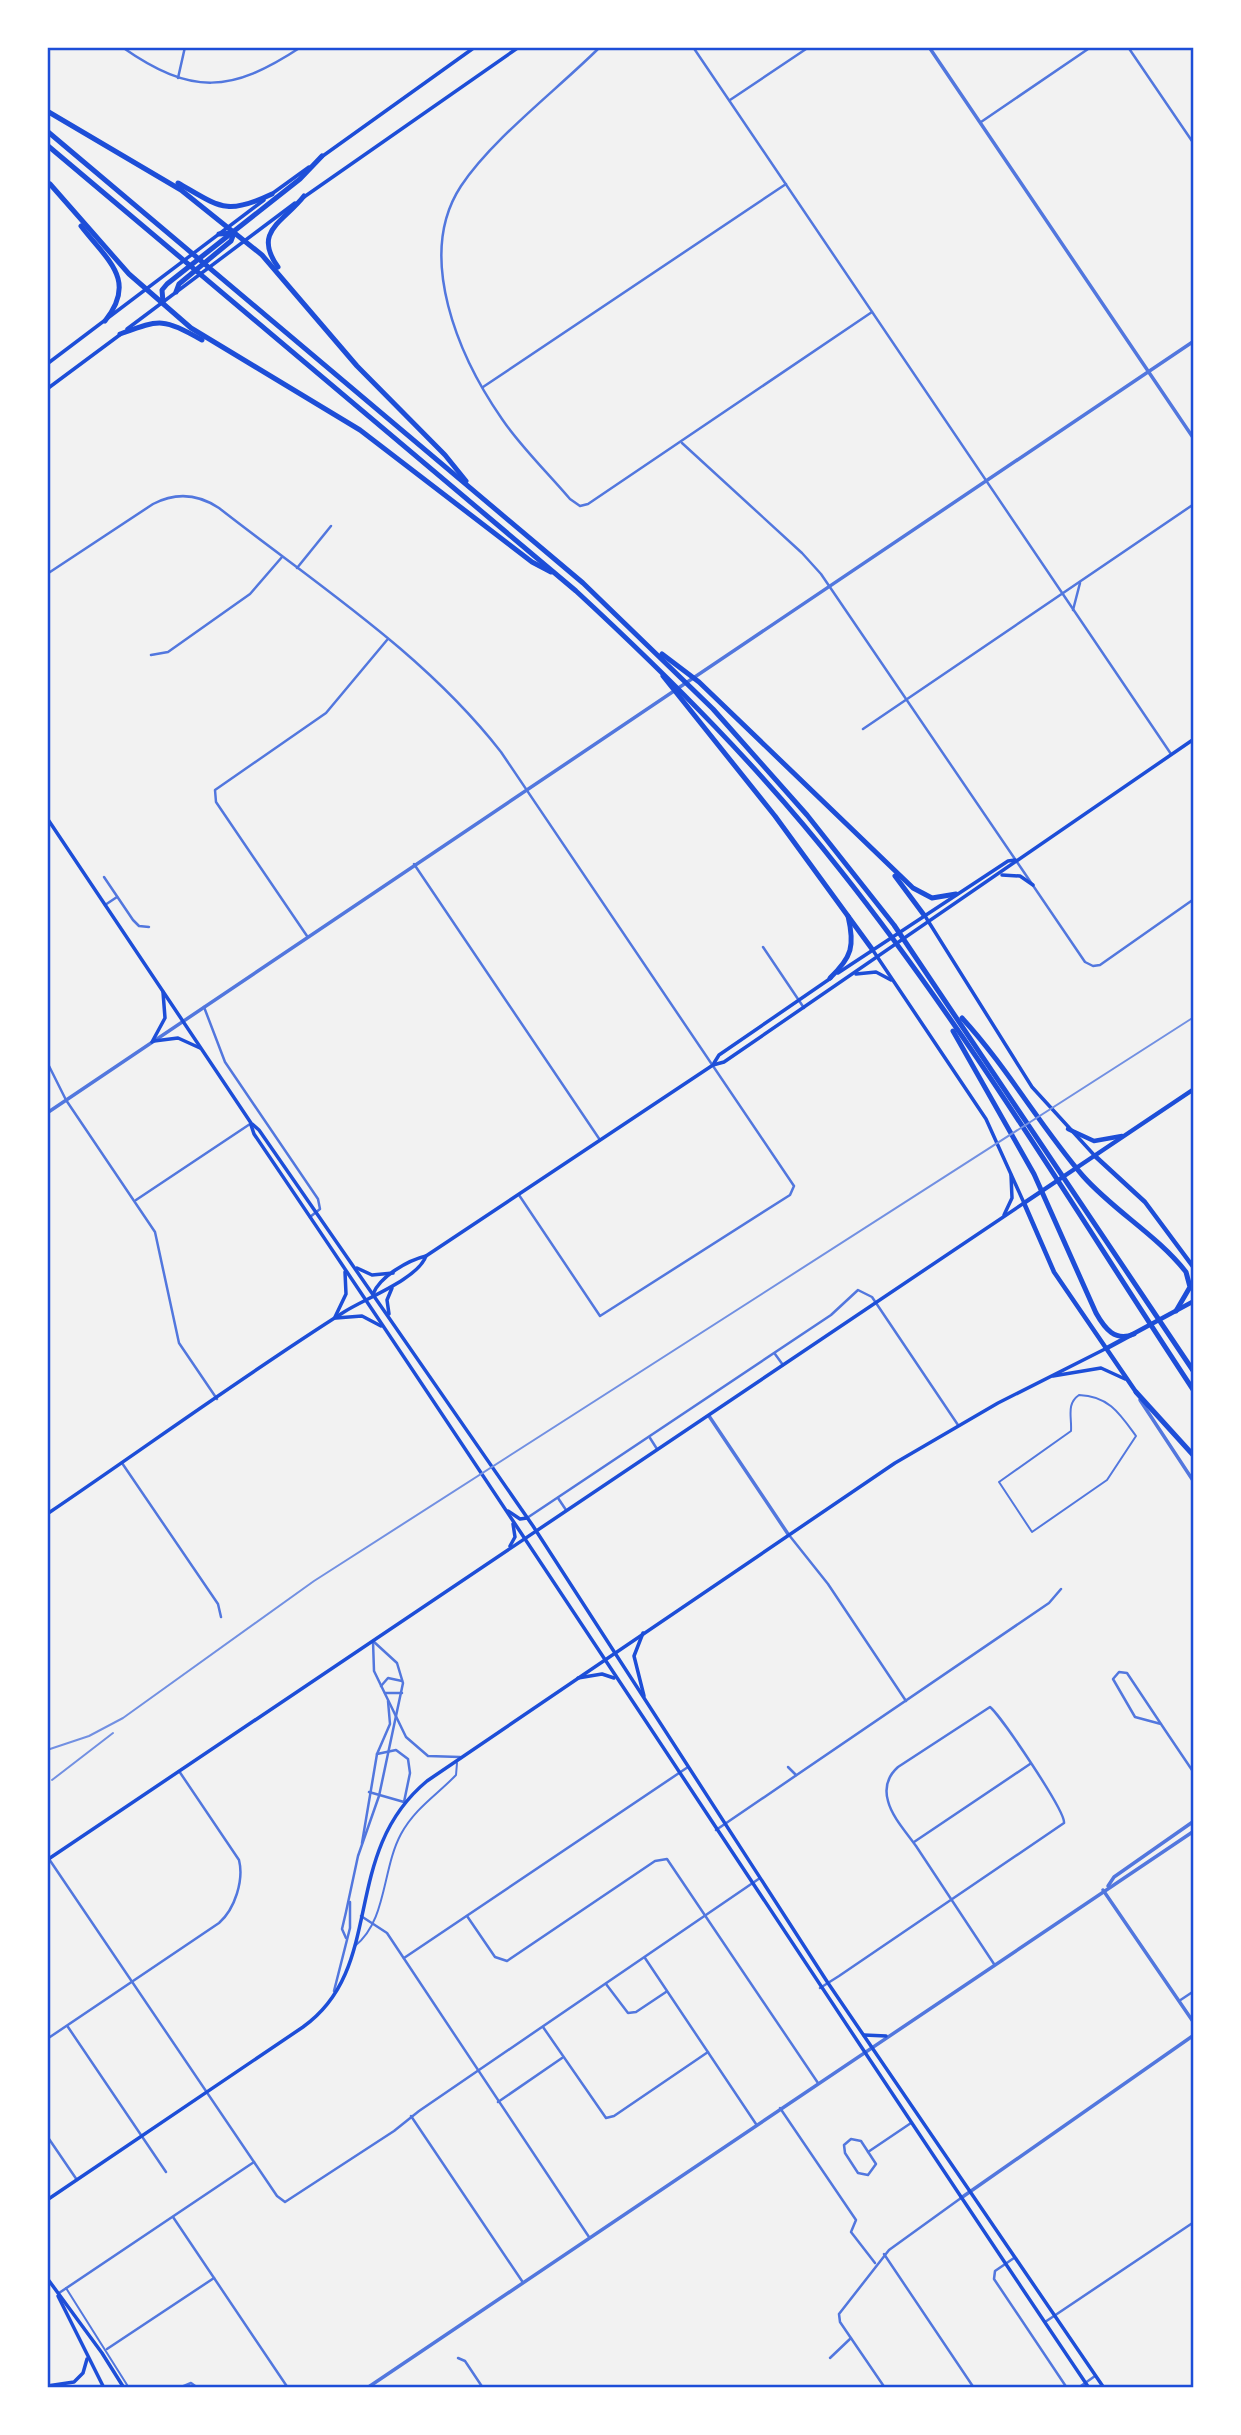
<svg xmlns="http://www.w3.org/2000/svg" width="1241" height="2435" font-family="Manrope,sans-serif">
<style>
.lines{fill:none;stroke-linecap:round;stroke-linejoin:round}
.service{stroke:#5277de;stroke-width:2}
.minor{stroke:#5277de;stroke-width:2.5}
.tertiary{stroke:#5277de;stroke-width:3.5}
.secondary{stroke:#1d4ed8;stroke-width:3.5}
.trunk{stroke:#1d4ed8;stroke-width:4.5}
.motorway{stroke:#1d4ed8;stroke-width:5}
.rail{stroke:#7290e2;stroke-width:2}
.neatline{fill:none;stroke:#1d4ed8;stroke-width:2.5}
</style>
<rect width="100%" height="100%" fill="#f2f2f2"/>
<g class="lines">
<g class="service">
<path d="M1079 1395C1109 1396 1120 1414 1136 1436L1107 1480 1032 1532 999 1482 1071 1431C1072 1417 1066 1404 1079 1395Z"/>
<path d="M355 1946C387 1921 382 1869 401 1834 415 1808 437 1795 456 1775L457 1763"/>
<polyline points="66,2288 129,2388"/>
</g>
<g class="minor">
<path d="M122 47C192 96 231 93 301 47"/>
<path d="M600 47C558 89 493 138 461 186 415 256 459 357 502 419 521 447 548 473 570 499L580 506 588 504 872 312"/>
<polyline points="693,47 1171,754"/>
<polyline points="1128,47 1194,144"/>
<polyline points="178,78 185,47"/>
<polyline points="730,100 809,47"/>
<polyline points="981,122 1091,47"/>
<polyline points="483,387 786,184"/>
<polyline points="682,443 802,553 821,574 1085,962 1093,966 1100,965 1194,899"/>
<polyline points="297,568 331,526"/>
<path d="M47 574 153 504C176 492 198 494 219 508 316 584 425 654 501 752L794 1186 790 1195 600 1316 519 1195"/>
<polyline points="1073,610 1080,583"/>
<polyline points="151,655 168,652 250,594 282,557"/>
<polyline points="863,729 1194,504"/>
<polyline points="414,864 600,1140"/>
<polyline points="104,877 133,920 139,926 149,927"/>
<polyline points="105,905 117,897"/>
<polyline points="307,936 216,802 215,790 326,713 387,640"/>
<polyline points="763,947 804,1008"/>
<polyline points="204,1007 225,1062 318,1199 320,1209 310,1217"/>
<polyline points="47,1062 66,1100 155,1232 179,1343 217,1399"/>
<polyline points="136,1200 250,1124"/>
<polyline points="775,1354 783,1365"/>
<polyline points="650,1438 657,1449"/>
<polyline points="122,1463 218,1604 221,1617"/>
<polyline points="558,1498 566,1510"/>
<polyline points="527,1518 831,1315 858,1290 872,1297 958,1425"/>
<polyline points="789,1535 828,1584 906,1701"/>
<polyline points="373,1641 374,1671 406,1737 428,1756 460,1757"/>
<polyline points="381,1686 388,1678 402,1681"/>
<polyline points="385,1693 402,1693"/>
<polyline points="1161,1724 1135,1717 1113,1679 1119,1672 1127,1673 1165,1730 1194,1773"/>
<polyline points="788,1767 796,1775"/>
<polyline points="369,1792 404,1802 410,1773 408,1759 396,1750 377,1754"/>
<polyline points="716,1830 1049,1603 1061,1589"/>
<polyline points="914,1842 1030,1764"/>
<polyline points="362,1843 377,1754 390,1724 388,1701"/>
<polyline points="49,1859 277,2196 285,2202 394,2131 419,2111 760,1878"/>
<polyline points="361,1916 387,1933 589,2237"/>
<polyline points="467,1916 495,1957 507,1961 655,1861 667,1859 818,2083"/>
<polyline points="346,1938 342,1929 346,1912 358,1856 379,1796 403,1683 397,1663 373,1641"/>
<polyline points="404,1958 688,1767"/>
<polyline points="645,1958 756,2124"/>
<polyline points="606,1984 628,2013 636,2012 666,1992"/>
<path d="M820 1988 839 1976 1064 1823C1066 1812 1001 1716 990 1707L898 1767C888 1776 884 1787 888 1801 892 1817 907 1833 916 1846 942 1885 968 1925 994 1964"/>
<polyline points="334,1991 350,1928 350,1902"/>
<polyline points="1179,2001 1194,1991"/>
<polyline points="68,2027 166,2172"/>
<polyline points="543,2027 606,2118 614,2116 708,2052"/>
<path d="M47 2039 219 1923C235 1909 244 1880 239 1860L179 1771"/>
<polyline points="498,2102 562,2058"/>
<polyline points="780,2108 856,2220 851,2232 875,2263"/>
<polyline points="411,2116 522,2281"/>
<polyline points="47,2136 77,2180"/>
<polygon points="851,2139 861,2141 876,2164 868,2175 858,2173 845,2153 844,2145"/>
<polyline points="868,2152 911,2123"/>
<polyline points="173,2217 288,2388"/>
<polyline points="884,2254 974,2388"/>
<polyline points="1014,2258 995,2271 994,2279 1067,2388"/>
<polyline points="59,2293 254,2162"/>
<polyline points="1045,2322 1194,2222"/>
<polyline points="107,2349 214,2278"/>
<polyline points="458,2358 465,2361 483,2388"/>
<polyline points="830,2358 851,2338"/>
<polyline points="179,2388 191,2383 198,2388"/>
<polyline points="885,2388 840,2322 839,2314 889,2250 961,2198"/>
<polyline points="1078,2388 1095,2376"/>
</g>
<g class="tertiary">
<polyline points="929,47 1194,439"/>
<polyline points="47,1113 1194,341"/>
<polyline points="1140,1400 1194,1482"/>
<polyline points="709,1416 788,1534"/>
<polyline points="1108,1886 1114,1877 1194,1821"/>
<polyline points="1103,1890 1194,2023"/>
<polyline points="961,2198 1194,2035"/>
<polyline points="367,2388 1194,1831"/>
</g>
<g class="secondary">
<polyline points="320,158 475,47"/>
<polyline points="273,193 309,167"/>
<polyline points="304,197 519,47"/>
<polyline points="127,329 295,203"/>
<polyline points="47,364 264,200"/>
<polyline points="47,389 121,334"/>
<polyline points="47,818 251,1123 259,1130 533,1526 828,1983 1104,2388"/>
<polyline points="1002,875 1020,876 1033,885"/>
<polyline points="925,916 1032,1087 1095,1156"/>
<polyline points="838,973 1008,861 1015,860"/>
<polyline points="856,974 876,972 891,980"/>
<polyline points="154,1041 178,1038 200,1048"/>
<polyline points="152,1042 165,1018 163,992"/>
<polyline points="714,1063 719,1055 831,978"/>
<path d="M251 1125 254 1134C536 1550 808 1971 1089 2388"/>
<polyline points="1004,1215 1012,1198 1011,1175"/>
<polyline points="357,1268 372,1275 393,1273"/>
<path d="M373 1294C380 1276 409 1260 426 1256L713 1065 724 1062 1194 739"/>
<polyline points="389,1314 387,1300 392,1288"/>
<polyline points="335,1317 346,1294 345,1272"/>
<polyline points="336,1318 362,1316 381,1326"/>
<polyline points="1053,1376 1101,1368 1125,1379"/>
<polyline points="508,1511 520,1519 527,1518"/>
<path d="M47 1514C146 1447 243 1376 344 1312 364 1299 418 1279 426 1256"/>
<polyline points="510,1546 515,1537 513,1524"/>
<polyline points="643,1633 634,1656 644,1696"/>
<polyline points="578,1678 602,1674 614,1678"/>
<polyline points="47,1860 1024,1203 986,1119 872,949"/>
<polyline points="864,2035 886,2036"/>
<path d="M47 2200 303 2027C387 1967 339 1854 427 1781L895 1463 998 1403 1107 1348"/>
<polyline points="47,2278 102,2353 124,2388"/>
<polyline points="58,2296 104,2388"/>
<polyline points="47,2386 74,2382 83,2373 87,2359"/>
</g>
<g class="trunk">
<polyline points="1068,1129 1094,1141 1122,1136"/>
<polyline points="1095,1156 1145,1202 1194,1268"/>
<polyline points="1107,1348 1194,1301"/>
<polyline points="1136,1392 1054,1272 1024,1203 1194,1089"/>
</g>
<g class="motorway">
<polyline points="47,111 181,190 262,255 357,366 445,455 466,481"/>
<polyline points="47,131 583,583 713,709 807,815 894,925 1194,1372"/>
<path d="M47 145 576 591C671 679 762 770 841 871 971 1035 1079 1217 1194 1391"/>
<path d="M178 183C220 207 226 216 272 194"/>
<polyline points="50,184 129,274 191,328 360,430 532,562 551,572"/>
<path d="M81 226C107 260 138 280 105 321"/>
<polyline points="219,234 234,233"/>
<path d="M278 267C252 231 284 222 304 196"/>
<polyline points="176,292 179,284 231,241 234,233"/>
<polyline points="163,302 162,290 167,284 300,179 322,156"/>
<path d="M120 334C161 319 162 318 202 340"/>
<polyline points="662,654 699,682 913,888 932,898 956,894"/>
<polyline points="663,676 775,816 872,949"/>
<polyline points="895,876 924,915"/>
<path d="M830 978C852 957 855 946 848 916"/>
<path d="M962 1018C1007 1067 1040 1126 1083 1176 1114 1211 1157 1235 1186 1272L1190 1287 1176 1311"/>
<path d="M953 1031 1034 1174 1096 1313C1105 1329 1115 1342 1134 1334"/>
<polyline points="1136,1392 1194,1456"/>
</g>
<g class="rail">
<polyline points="47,1750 89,1736 123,1718 314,1581 1194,1017"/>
<polyline points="52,1780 113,1733"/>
</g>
</g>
<rect width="1241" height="2435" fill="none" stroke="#ffffff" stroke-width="98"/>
<rect x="49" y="49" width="1143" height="2337" class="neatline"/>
</svg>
